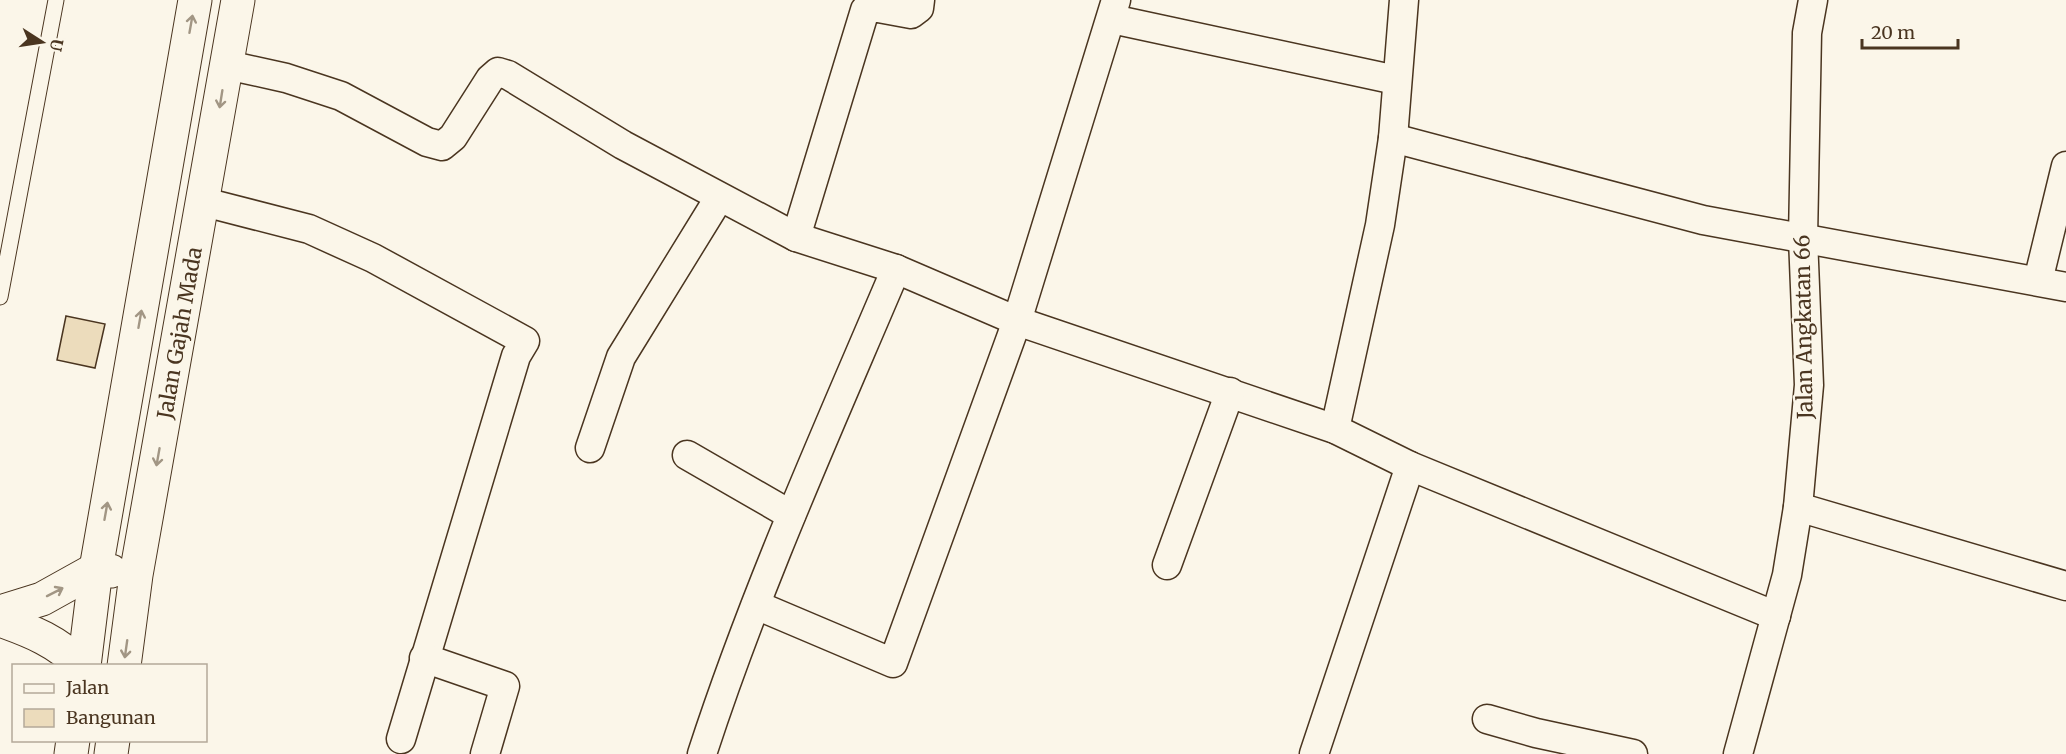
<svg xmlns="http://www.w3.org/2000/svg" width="2066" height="754" font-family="Merriweather,serif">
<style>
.building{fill:#ecdcbc;stroke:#4a3520;stroke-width:1.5}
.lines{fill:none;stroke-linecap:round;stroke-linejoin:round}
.service-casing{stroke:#4a3520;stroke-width:17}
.minor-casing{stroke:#4a3520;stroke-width:31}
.trunk-casing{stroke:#4a3520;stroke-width:35}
.service{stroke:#fbf6e9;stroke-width:15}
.minor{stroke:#fbf6e9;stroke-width:28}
.trunk{stroke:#fbf6e9;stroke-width:33}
.oneway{stroke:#a29684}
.labels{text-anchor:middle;stroke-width:4.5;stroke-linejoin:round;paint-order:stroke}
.street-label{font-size:21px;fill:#4a3520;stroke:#fbf6e9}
</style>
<rect width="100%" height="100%" fill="#fbf6e9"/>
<polygon class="building" points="66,316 105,324 95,368 57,360"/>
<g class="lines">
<defs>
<polyline id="service" points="0,297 56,0"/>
<g id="minor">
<polyline points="1112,19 1396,80"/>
<polyline points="227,65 286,78 341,96 427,142 442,146 453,137 490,79 498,72 508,75 623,145 796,237 896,269 1017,321 1335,429 1410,466 1776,616"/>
<polyline points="1393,138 1703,220 2066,287"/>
<polyline points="204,202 309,229 373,258 525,341 516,356 401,739"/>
<polyline points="796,237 865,10 873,7 911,14 919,8 920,0"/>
<polyline points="2038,281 2066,166"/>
<polyline points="1335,429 1380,225 1393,138 1404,0"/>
<polyline points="590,448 621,357 719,198"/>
<polyline points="687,455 791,515"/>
<polyline points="1798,507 2066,586"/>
<polyline points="1167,565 1230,392"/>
<polyline points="756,605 893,663 1017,321 1116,0"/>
<polyline points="424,658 505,686 485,754"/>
<polyline points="1487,719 1536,733 1633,754"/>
<path d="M702 754C756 588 828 429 896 269"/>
<polyline points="1314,754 1410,466"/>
<polyline points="1738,754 1787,575 1798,507 1809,385 1803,238 1807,33 1813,0"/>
</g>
<g id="trunk">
<polyline points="0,612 42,599 96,569 111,571"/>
<path d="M0 620C31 631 59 642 81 666"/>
<polyline points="84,666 96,569 195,0"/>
<polyline points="124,666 136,575 238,0"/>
<polyline points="71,754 73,740"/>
<polyline points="111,754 113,740"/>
</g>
</defs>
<use href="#service" class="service-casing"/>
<use href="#minor" class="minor-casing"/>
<use href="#trunk" class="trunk-casing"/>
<use href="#service" class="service"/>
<use href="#minor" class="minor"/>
<use href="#trunk" class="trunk"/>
</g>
<defs><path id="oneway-shaft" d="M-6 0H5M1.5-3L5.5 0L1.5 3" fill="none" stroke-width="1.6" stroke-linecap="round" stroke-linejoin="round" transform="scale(1.5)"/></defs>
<g class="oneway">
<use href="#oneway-shaft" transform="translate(191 24) rotate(-80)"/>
<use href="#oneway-shaft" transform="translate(221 99) rotate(99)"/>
<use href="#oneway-shaft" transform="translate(140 319) rotate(-80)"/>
<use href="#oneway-shaft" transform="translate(158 457) rotate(100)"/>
<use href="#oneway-shaft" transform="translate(106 511) rotate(-80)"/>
<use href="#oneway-shaft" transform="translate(55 592) rotate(-27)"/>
<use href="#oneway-shaft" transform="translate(126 649) rotate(98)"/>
</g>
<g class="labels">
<g class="street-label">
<text transform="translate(1804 327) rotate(-91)" y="7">Jalan Angkatan 66</text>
<text transform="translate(180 333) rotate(-80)" y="7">Jalan Gajah Mada</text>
</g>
</g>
<rect x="12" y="664" width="195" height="78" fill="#fbf6e9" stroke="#b4a999" stroke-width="1.5"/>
<rect x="24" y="684" width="30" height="9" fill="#fbf6e9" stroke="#b4a999" stroke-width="1.5"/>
<text x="66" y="694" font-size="18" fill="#4a3520">Jalan</text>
<rect x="24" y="709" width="30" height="18" fill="#ecdcbc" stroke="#b4a999" stroke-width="1.5"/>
<text x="66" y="724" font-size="18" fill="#4a3520">Bangunan</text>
<g transform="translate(42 42) rotate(102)" stroke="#fbf6e9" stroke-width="4.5" paint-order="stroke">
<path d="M0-4.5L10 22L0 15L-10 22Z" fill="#4a3520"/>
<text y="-9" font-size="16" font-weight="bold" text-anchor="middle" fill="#4a3520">U</text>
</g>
<path d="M1862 39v9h96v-9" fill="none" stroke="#4a3520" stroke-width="3"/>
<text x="1871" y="39" font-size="18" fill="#4a3520" stroke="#fbf6e9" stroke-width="4.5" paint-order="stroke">20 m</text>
</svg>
